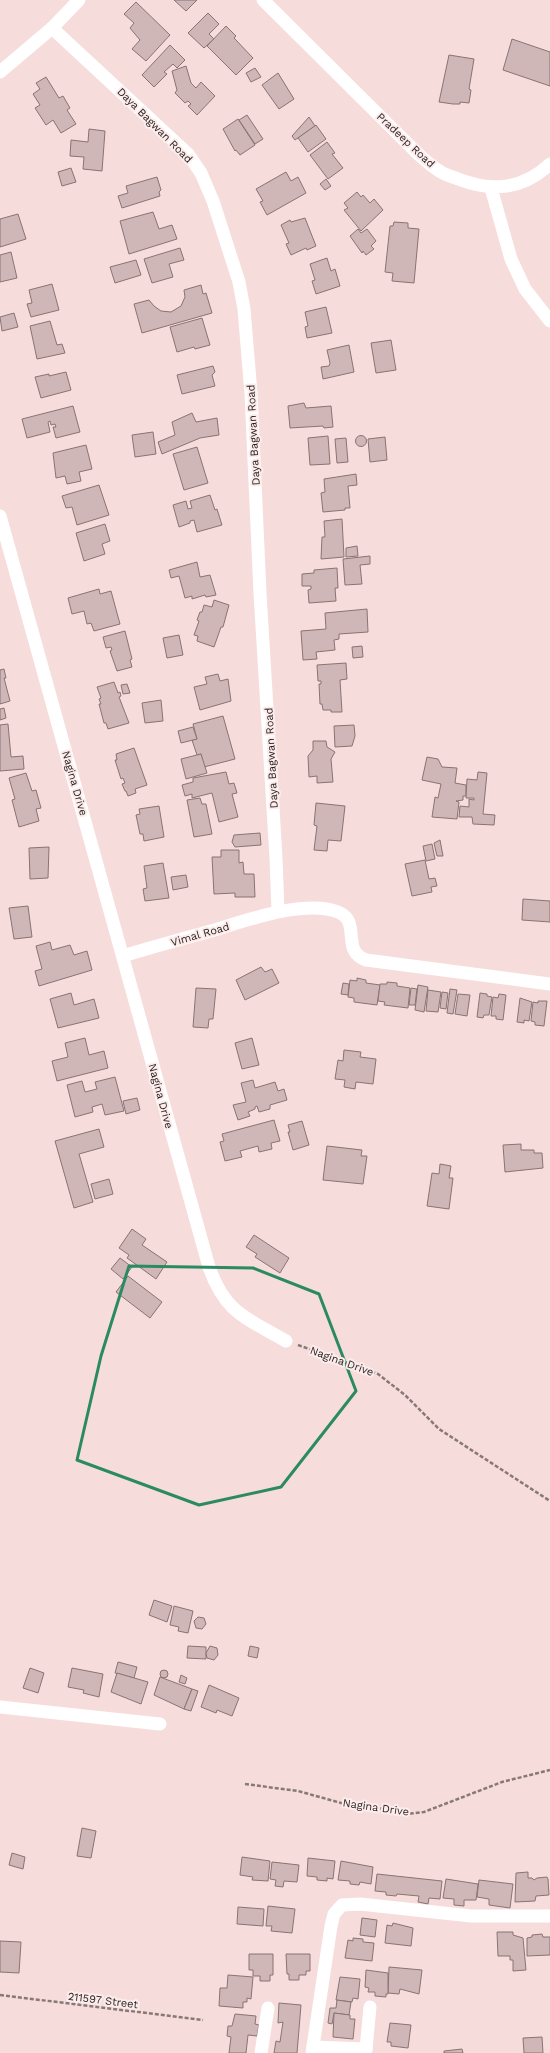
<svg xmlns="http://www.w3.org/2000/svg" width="550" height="2053" font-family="'Work Sans',sans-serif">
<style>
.building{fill:#d0b7b7;stroke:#8a7373}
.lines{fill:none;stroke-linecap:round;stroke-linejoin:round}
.path{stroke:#887877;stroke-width:2.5;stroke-dasharray:4 2;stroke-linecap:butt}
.street{stroke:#fff;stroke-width:13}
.marked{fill:none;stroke:#2b8a62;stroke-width:3;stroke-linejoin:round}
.labels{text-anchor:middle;stroke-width:4;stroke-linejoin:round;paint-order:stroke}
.street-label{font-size:11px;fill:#271e1e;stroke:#fcedec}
</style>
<rect width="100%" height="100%" fill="#f6dddc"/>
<g class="building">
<polygon points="174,0 197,0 186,11"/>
<polygon points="136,2 170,35 146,61 132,49 140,40 130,28 134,23 124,14"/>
<polygon points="208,13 219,24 209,34 214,39 204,48 188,33"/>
<polygon points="226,26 236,36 234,38 253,58 236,75 207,46"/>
<polygon points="512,39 550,52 550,86 503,70"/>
<polygon points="170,45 185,60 177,68 173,64 164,72 167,74 154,87 142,75"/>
<polygon points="449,55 474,59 469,89 471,90 469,103 460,102 460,104 453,104 439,102"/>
<polygon points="186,66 191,83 196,88 201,82 215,96 197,115 188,106 191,104 188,101 185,103 175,93 177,90 172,71"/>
<polygon points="255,68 261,77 251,82 246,73"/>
<polygon points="278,73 294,99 279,109 262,85"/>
<polygon points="46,77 59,98 63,96 70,108 67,110 76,124 61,133 53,120 46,125 35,108 40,105 33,94 40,89 36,83"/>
<polygon points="247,115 263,139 255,144 239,120"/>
<polygon points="309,117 315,126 295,140 292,136"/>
<polygon points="238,119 255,145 240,155 236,150 235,151 223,129"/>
<polygon points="316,125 326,139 308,152 298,138"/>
<polygon points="89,129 105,131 102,171 83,169 84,157 70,156 71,140 88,142"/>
<polygon points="327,142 335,153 332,154 343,168 328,179 310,155"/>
<polygon points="71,168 76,182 62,186 58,172"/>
<polygon points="286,172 291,181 298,177 306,193 267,215 260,202 263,201 256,189"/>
<polygon points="157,177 161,190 159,192 160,196 122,208 118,196 128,193 126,186"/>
<polygon points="326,179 331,186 325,190 320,184"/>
<polygon points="357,192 361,197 363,195 370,203 374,199 383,210 361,231 344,210 348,208 344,203"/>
<polygon points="153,212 159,229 172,225 177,239 129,254 120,221"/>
<polygon points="18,214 26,239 0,247 0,219"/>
<polygon points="305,218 316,246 307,250 306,248 291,255 286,244 289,243 281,225 290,220 291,222"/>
<polygon points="394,222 408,223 408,228 419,229 414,283 392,281 393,273 385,272 390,226 393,226"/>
<polygon points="358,229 361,233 367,229 376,241 371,246 374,249 366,255 363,251 362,253 350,236"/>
<polygon points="180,248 184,260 169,264 173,277 152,283 144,259"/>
<polygon points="11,252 17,278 0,282 0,255"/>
<polygon points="327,258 331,271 335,269 340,286 316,294 312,281 315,280 310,264"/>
<polygon points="136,260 141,275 115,283 110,267"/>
<polygon points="52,284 59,310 31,317 27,304 32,303 29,290"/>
<polygon points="201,285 203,294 206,293 212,313 142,333 134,304 149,300 154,306 161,311 171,312 181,306 185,297 184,290"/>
<polygon points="326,307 332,333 307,338 305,327 308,326 305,312"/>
<polygon points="14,313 18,327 2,331 0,317"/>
<polygon points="202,318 210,345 195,349 194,347 177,352 170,327"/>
<polygon points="50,321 57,345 62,344 65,353 37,359 30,326"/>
<polygon points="391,340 396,370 376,373 371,343"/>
<polygon points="349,345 354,372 323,379 321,367 329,366 330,363 327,350"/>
<polygon points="213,366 215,372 212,375 215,386 182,394 177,375"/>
<polygon points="66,372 71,390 41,398 35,377 49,374 49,376"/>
<polygon points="304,403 306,408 331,406 333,427 324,428 323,426 290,428 288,406"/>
<polygon points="73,406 80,432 56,438 53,427 56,427 55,424 51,425 50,421 48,422 50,432 27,438 22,419"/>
<polygon points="192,413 196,422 217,418 219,435 200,438 162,454 158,442 175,435 172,422"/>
<polygon points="153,432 156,454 135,457 132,435"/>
<circle cx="361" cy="441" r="5.5"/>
<polygon points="328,436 330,464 310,465 308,438"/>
<polygon points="385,437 387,460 370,462 368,439"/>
<polygon points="346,438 348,462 337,463 335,439"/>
<polygon points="86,445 92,469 79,472 81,481 67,484 65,476 56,478 53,453"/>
<polygon points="197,447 208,483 184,490 173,454"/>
<polygon points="356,474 357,485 348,486 350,508 345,508 345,510 323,512 321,493 325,492 324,479"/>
<polygon points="99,485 109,515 77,525 72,507 66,508 62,496"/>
<polygon points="210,495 215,510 217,509 222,525 197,532 194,520 190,521 190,523 179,527 173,505 186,501 188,509 192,508 190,501"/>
<polygon points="342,519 344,557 321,559 322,537 325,537 324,521"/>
<polygon points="105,524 110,541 102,544 105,554 84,561 76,533"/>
<polygon points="357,546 358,556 346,557 346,548"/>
<polygon points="370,556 370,564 360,565 362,584 345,585 343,559"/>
<polygon points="197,562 200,577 210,575 216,595 206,597 205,595 192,599 192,596 185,598 179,576 171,578 169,570"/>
<polygon points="337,568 338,588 335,588 336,601 309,603 308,590 311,589 311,586 302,586 302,574 314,573 314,570"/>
<polygon points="99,589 100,594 111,591 120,624 94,631 91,623 87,624 84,611 72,614 68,598"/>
<polygon points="214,600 229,605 223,627 221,627 214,647 197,641 198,636 194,635 199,621 197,620 200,612 202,612 204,605 212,607"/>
<polygon points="367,609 368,632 339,634 339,639 334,640 335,650 316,652 317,659 303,660 301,631 326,629 325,613"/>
<polygon points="125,631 132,659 130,660 132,667 117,671 110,651 112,650 111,647 106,648 103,637"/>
<polygon points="179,635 183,655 167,658 163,638"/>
<polygon points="362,646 363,657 353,658 352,647"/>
<polygon points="346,663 347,679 340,680 342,712 331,712 331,710 323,710 322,704 320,704 319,684 321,684 321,681 318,681 317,665"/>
<polygon points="4,669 6,678 4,678 10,701 0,704 0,670"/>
<polygon points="218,674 220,681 228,679 231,701 200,710 194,687 207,684 205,677"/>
<polygon points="114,682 118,693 120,692 121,696 119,697 129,723 108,729 106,723 104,723 99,704 101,704 99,699 101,698 97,687"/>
<polygon points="127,684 130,693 123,694 121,685"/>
<polygon points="161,700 163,721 145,723 142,703"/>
<polygon points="4,708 6,718 0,720 0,709"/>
<polygon points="223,716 235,759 204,767 201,754 197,755 192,740 197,739 193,724"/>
<polygon points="8,724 11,757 23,756 24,769 0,771 0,725"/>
<polygon points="354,725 355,736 352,746 335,747 334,726"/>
<polygon points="193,727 197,739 181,743 178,731"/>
<polygon points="313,741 326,741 327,747 335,752 331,759 333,782 317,783 317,776 309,777 308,756 313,750"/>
<polygon points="134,748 147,785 135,789 136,793 128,796 126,791 125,791 122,784 125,783 123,778 121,779 115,760 117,760 116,754"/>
<polygon points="201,754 207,773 186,779 181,759"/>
<polygon points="427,757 438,759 442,767 457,768 455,783 466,785 466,796 463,796 463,800 456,801 459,802 457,819 432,817 435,797 438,798 441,784 422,780"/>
<polygon points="226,772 229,784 234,783 237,793 232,794 238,817 219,822 212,793 192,798 192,794 185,796 182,785 193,782 193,778"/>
<polygon points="478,772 487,773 483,814 495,815 494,825 473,824 472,817 459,817 460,806 469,807 469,799 474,800 474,798 466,798 467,779 477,780"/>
<polygon points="26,773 32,791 36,790 41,808 36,809 39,821 19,827 12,800 15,799 9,778"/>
<polygon points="200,798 202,804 206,804 212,834 194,837 187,800"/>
<polygon points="316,803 345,806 341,841 328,840 327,851 314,850 317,826 314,825"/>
<polygon points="159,806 164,837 144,841 143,834 140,834 136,815 140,814 139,809"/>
<polygon points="260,833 261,845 235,847 232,842 234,835"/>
<polygon points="440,840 443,856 437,856 434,843"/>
<polygon points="432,844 435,859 426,861 423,846"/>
<polygon points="49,847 48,878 30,879 29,848"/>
<polygon points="221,850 239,850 239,863 243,862 244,874 254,874 255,897 235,897 235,893 214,894 212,857 221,857"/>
<polygon points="425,860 429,879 435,878 437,886 431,887 432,892 412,896 405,864"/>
<polygon points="163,863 169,898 145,901 143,889 147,888 144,866"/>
<polygon points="186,875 188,887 173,890 171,877"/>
<polygon points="523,899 550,901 550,922 522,920"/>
<polygon points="28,906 32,937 14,939 9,908"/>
<polygon points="50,942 52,950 70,945 74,955 87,951 92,970 39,986 35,971 42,969 36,946"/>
<polygon points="261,967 265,972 272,969 279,983 245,1000 236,980"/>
<polygon points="357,978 366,980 366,983 380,985 377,1005 354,1002 354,998 348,997 350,980 357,981"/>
<polygon points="387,982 397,983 397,986 410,988 408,1008 384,1005 385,1002 378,1001 380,984 387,984"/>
<polygon points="343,983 349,984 348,995 341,994"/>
<polygon points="418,985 428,987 424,1012 415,1010"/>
<polygon points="196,988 216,989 213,1019 209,1019 208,1028 193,1027"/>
<polygon points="411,988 417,989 415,1005 409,1005"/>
<polygon points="450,989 457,990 453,1014 447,1013"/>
<polygon points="428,990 441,992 438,1012 426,1011"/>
<polygon points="442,992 448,993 446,1009 440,1008"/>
<polygon points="71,993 74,1005 94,999 99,1018 58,1028 50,999"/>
<polygon points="480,993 487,994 487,996 492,997 489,1015 484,1015 483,1018 477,1017"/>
<polygon points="458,994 470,995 467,1016 455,1014"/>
<polygon points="499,994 506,995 503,1020 496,1019 496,1016 491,1016 493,997 498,998"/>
<polygon points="520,998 532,1002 529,1021 524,1020 524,1023 517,1022"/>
<polygon points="538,1001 547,1001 544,1026 535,1025 535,1022 531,1021 533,1002 538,1003"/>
<polygon points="85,1038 89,1055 104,1051 108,1068 57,1081 52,1061 68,1057 65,1043"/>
<polygon points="252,1038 259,1065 242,1069 235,1043"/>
<polygon points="344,1050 361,1052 360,1057 376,1059 373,1084 356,1082 355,1089 344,1087 345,1080 335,1079 338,1060 343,1061"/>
<polygon points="115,1077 124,1111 105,1115 102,1104 92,1107 93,1112 75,1117 67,1085 82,1081 85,1092 97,1089 95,1082"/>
<polygon points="253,1080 255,1088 275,1082 278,1091 284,1089 287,1100 270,1105 270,1109 259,1112 257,1106 255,1107 255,1109 248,1112 250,1116 238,1120 233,1105 246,1102 241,1083"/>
<polygon points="137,1098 140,1110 126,1114 123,1101"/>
<polygon points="274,1120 280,1141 271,1143 272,1149 259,1152 258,1146 240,1151 242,1157 225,1161 220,1142 224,1141 222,1134"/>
<polygon points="302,1121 309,1145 293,1150 288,1132 290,1132 288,1125"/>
<polygon points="99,1129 104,1147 79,1154 93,1202 74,1208 55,1141"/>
<polygon points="521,1144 521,1150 534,1150 534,1153 542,1153 543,1168 505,1172 503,1145"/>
<polygon points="327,1146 362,1150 361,1156 367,1156 363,1184 323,1180"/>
<polygon points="440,1164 451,1166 449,1178 453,1178 449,1209 427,1206 432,1173 439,1174"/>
<polygon points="109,1179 113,1194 95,1199 91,1184"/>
<polygon points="132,1229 146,1239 142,1245 167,1262 156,1279 127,1258 129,1255 119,1248"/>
<polygon points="254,1235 289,1258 280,1273 255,1257 257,1254 246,1247"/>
<polygon points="120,1258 132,1267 123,1279 111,1269"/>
<polygon points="128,1276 162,1302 150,1318 116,1292"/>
<polygon points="154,1600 172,1606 167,1622 149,1615"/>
<polygon points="174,1606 193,1611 188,1633 178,1631 179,1627 170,1625"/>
<polygon points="198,1617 204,1618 206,1624 202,1629 196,1628 194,1621"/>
<polygon points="188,1646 206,1647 206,1659 187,1658"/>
<polygon points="210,1646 217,1648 218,1655 214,1660 207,1658 206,1653"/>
<polygon points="250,1646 259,1648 257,1658 248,1656"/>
<polygon points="118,1662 137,1667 134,1678 115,1673"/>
<polygon points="30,1668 44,1673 38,1693 23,1688"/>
<polygon points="72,1668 103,1674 99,1697 83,1693 84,1690 68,1687"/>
<circle cx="164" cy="1674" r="4"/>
<polygon points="117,1673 148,1682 141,1704 111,1692"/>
<polygon points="181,1675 187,1678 185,1684 179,1682"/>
<polygon points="160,1677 192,1689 184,1709 154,1695"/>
<polygon points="209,1685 239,1698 232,1716 217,1710 216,1713 201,1707"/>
<polygon points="192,1689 198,1691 191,1711 184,1709"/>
<polygon points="82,1828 96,1831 91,1858 77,1856"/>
<polygon points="12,1853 25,1857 23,1869 9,1865"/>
<polygon points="242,1857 270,1861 268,1881 252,1880 253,1877 240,1875"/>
<polygon points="308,1858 335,1861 333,1879 327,1878 327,1881 317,1880 317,1877 307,1876"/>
<polygon points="341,1861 373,1867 371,1884 360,1882 359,1885 350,1884 350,1881 338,1880"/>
<polygon points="272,1862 299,1865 297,1882 284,1881 283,1887 275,1886 276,1880 270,1879"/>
<polygon points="528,1872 528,1878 532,1878 534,1880 537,1878 547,1877 548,1879 549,1895 536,1896 535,1901 515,1902 516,1873"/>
<polygon points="377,1874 442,1881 440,1899 429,1898 428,1904 418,1902 419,1896 397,1894 396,1896 386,1895 386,1892 375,1891"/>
<polygon points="446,1879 478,1884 476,1900 464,1900 464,1906 454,1905 454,1899 443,1898"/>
<polygon points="479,1880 513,1884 510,1908 489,1905 489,1899 477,1897"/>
<polygon points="268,1906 295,1909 292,1933 271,1931 272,1926 266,1926"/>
<polygon points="238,1907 264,1909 263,1926 237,1924"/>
<polygon points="362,1918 377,1920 375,1937 360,1935"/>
<polygon points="393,1923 413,1928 411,1946 385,1943 387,1925 392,1926"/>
<polygon points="497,1932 513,1932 513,1935 523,1938 526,1970 513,1971 513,1960 510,1960 510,1956 498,1956"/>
<polygon points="542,1934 543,1937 550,1937 550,1955 527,1956 527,1938 532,1937 532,1935"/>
<polygon points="353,1938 363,1939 363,1942 374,1943 372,1961 345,1958 348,1940 353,1941"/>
<polygon points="0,1941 21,1942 19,1973 0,1972"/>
<polygon points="249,1954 273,1954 273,1975 270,1975 270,1981 260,1981 260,1976 253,1976 253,1970 249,1970"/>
<polygon points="286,1954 310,1954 310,1971 306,1971 306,1975 299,1975 299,1980 289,1980 289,1974 287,1974"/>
<polygon points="389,1967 422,1970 419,1994 400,1989 399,1994 388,1993"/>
<polygon points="366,1970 388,1973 388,1994 386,1994 386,1997 375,1996 375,1992 368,1992 369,1988 365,1987"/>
<polygon points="228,1975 253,1977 251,1999 247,1998 247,2002 243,2002 243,2008 219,2006 220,1988 227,1988"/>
<polygon points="340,1977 360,1979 358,1999 353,1998 352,2002 336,2000"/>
<polygon points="337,2000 351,2002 349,2015 334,2013 332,2024 328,2023 330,2008 336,2008"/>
<polygon points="279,2003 301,2005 297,2053 274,2053 276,2041 280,2042 283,2022 278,2023"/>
<polygon points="334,2013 350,2015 350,2019 355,2019 353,2039 333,2037"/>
<polygon points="235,2014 256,2016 255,2024 259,2025 257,2036 248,2035 246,2053 229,2053 231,2037 227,2036 228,2026 232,2026"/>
<polygon points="390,2023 411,2025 408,2048 391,2046 391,2042 387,2042"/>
<polygon points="542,2037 543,2053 524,2053 523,2038"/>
<polygon points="462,2049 463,2053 444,2053 444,2051"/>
</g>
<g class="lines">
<g class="path">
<polyline points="298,1345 378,1374 405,1395 439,1429 550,1501"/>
<polyline points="245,1784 298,1791 352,1806 379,1808 406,1814 424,1812 502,1782 550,1770"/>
<polyline points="0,1995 203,2020"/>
</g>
<g class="street">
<path d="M263 0 417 153C424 159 432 167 441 172 446 175 453 177 458 179 492 192 522 190 550 164"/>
<polyline points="52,28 188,154 201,173 213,201 239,282 244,309 251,393 260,593 276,858 278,911"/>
<polyline points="0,72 52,28 79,0"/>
<polyline points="491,188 511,259 525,289 550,321"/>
<path d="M0 516 209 1267C225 1313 246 1318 286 1341"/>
<path d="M123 956C152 947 182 939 211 931 245 921 304 899 338 912 362 921 340 951 366 960L550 984"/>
<polyline points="0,1707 160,1724"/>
<polyline points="313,2047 366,2049 365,2053"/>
<polyline points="366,2049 370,2007"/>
<polyline points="261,2053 268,2008"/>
<polyline points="312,2053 331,1926 334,1914 342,1905 360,1904 471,1916 550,1916"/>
</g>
</g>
<path class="marked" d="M129 1266 253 1268 319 1294 356 1391 281 1487 199 1505 77 1460 101 1356Z"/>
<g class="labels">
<g class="street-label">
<text transform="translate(155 125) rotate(45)" y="4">Daya Bagwan Road</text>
<text transform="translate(406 140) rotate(43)" y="4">Pradeep Road</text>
<text transform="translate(253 435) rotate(-93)" y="4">Daya Bagwan Road</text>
<text transform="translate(271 758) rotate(-93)" y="4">Daya Bagwan Road</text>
<text transform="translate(75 783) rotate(74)" y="4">Nagina Drive</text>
<text transform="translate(200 934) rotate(-16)" y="4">Vimal Road</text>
<text transform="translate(161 1096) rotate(75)" y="4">Nagina Drive</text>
<text transform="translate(342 1361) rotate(20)" y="4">Nagina Drive</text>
<text transform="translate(376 1807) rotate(8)" y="4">Nagina Drive</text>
<text transform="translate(103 2000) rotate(7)" y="4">211597 Street</text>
</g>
</g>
</svg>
